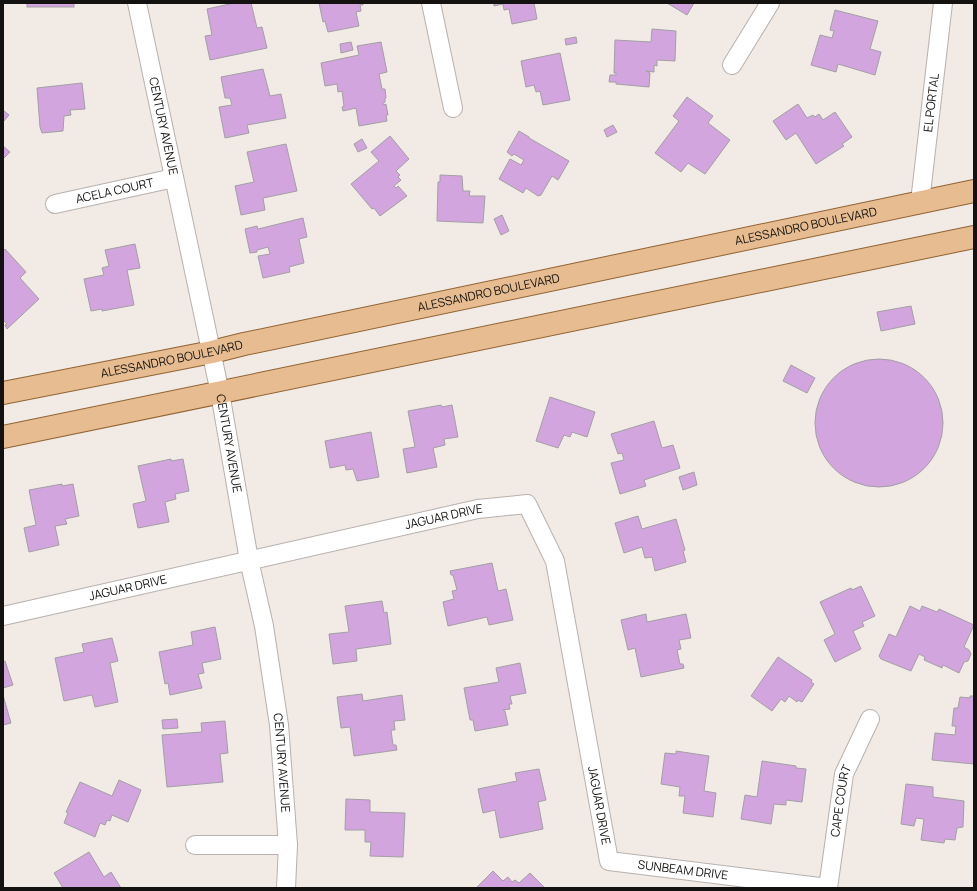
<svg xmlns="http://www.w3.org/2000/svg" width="977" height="891" font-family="Manrope,sans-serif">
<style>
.building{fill:#d3a5df;stroke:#a39fa4}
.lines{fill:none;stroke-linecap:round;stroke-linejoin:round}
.minor-casing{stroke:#b8b1ad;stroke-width:20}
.primary-casing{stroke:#916333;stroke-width:24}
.minor{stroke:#fff;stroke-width:18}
.primary{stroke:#e6bc90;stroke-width:22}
.labels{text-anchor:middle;stroke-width:3;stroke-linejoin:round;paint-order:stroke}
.street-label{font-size:12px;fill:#141210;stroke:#f1eae5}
</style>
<rect width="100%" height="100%" fill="#f1eae5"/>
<g class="building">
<rect x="27" y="3" width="47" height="4"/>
<polygon points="234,3 251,3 257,28 262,27 267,48 210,60 205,36 212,35 207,9"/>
<polygon points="319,3 363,3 363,5 360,5 361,11 356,12 359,26 328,32 325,21 323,22"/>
<polygon points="494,3 534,3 537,19 512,24 509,9 504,10 503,4 494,6"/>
<polygon points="667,3 694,3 687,15"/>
<polygon points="835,10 878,21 870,49 881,52 875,75 838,64 836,72 811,65 820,35 832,38 834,31 830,30"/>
<polygon points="652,29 676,31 675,61 657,60 657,66 654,65 654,72 646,71 650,73 649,87 616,84 616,82 609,82 610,75 616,75 616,73 614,73 615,40 651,42"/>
<polygon points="576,37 577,43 566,45 565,39"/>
<polygon points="351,42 353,50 341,53 340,44"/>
<polygon points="381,42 387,72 379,74 382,89 385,89 386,98 385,98 385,102 383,103 383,105 386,104 388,115 386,115 387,121 359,126 356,108 343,111 342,107 344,106 342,91 338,92 337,84 325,86 321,63 359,55 357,46"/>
<polygon points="560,53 570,100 543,105 540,91 536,92 534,85 526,87 521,61"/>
<polygon points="263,69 270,96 281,94 286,118 247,125 249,133 225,138 219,107 232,105 230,98 225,98 221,77"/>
<polygon points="82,83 85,109 70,110 71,115 64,116 63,131 42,133 40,127 37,88"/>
<polygon points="687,97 713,116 708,123 730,140 705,174 688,163 681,172 655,153 679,121 673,116"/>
<polygon points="798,104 807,118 813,115 815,117 819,114 823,120 835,112 852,137 842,144 844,146 816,164 796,133 786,140 773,121"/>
<polygon points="3,110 9,115 3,122"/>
<polygon points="613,125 617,132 607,137 604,130"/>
<polygon points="519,131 529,137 529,138 569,161 558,180 552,176 541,195 538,196 526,188 523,193 499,179 510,159 521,165 524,160 514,154 512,156 507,152"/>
<polygon points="390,136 409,159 396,171 400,175 398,177 401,180 394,186 396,188 398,186 407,196 380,216 374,208 372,209 351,184 379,161 371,152"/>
<polygon points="362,139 367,148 358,152 354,144"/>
<polygon points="286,144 297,191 263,198 265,210 241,215 235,186 254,182 247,152"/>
<polygon points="3,146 10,152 3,159"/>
<polygon points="440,175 462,176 463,191 470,191 469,196 485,196 483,223 437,221 438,182 440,182"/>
<polygon points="502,215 509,231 501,235 494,219"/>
<polygon points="303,218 307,237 299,239 304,263 289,267 290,272 263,278 258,256 270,254 268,247 257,250 257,252 250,253 245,229 257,226 258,229"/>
<polygon points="135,244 140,268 127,270 134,305 102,311 102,309 91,311 84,279 104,275 102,268 109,266 105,250"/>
<polygon points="5,249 26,272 20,278 39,299 7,329 5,325 7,324 3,320 3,251"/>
<polygon points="911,306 915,324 881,331 877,312"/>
<circle cx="879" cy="423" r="64"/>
<polygon points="791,365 815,378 807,393 783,381"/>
<polygon points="550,397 595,412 587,437 572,432 570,437 564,435 558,448 536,441"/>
<polygon points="441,405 442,407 452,405 458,437 444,439 445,445 433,448 437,467 407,473 403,449 415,447 408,411"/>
<polygon points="654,421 662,448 673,445 680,468 644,480 646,486 620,494 611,463 624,460 622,453 618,454 611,434"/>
<polygon points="371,432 379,477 357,481 353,469 346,470 345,465 330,468 325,441"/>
<polygon points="171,459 171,461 183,459 189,491 175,494 176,499 165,502 169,522 138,528 133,504 146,501 138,466"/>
<polygon points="694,472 697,485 683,490 679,477"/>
<polygon points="62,484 62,486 73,484 79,516 65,519 67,524 55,526 59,545 29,552 24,528 36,525 29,490"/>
<polygon points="638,516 642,529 676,519 685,550 683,551 686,562 655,571 652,557 645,558 642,547 624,553 615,523"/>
<polygon points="492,563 498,591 506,589 513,620 489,625 487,617 448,626 443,602 454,599 452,591 457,590 453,575 451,575 450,571"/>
<polygon points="861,586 875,616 862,622 864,626 853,631 861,649 835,662 824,640 835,634 820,602 851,588 852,590"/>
<polygon points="382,601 384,613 387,612 391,644 356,649 357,661 333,664 329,634 349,632 345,606"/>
<polygon points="910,606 920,611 922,606 937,612 939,609 974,625 964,647 969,650 971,654 968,661 964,662 959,673 943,665 942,668 924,660 925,657 919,654 911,671 881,659 879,656 889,634 896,637"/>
<polygon points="646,614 647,622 686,614 691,638 679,640 681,649 677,650 680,664 683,664 684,668 641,677 635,648 628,650 621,620"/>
<polygon points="215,627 221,659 202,663 204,673 198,674 202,688 170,695 168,683 165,684 159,652 193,645 191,632"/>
<polygon points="112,638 118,661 110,663 118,702 95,707 92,695 64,701 55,658 84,652 82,644"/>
<polygon points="778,657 812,680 811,682 814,684 802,702 798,700 797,702 789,696 785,702 781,699 772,711 751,696"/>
<polygon points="5,661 13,685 3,688 3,662"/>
<polygon points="520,663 526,693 510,696 512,704 509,704 510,709 503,710 505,711 508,725 475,731 473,720 470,720 464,688 499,682 496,668"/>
<polygon points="362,694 363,701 402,695 405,720 394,721 395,730 391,730 393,745 396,745 397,750 354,756 350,727 341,728 337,697"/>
<polygon points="3,695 11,723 3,725"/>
<polygon points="970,696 974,696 974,764 932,760 935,733 955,735 956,726 952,726 954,708 958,708 960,697 970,698"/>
<polygon points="177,719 178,728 163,729 162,720"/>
<polygon points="225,721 228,753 220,754 223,782 167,787 162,735 202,732 201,723"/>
<polygon points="676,751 709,756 704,791 716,793 713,817 683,813 685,796 679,796 680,787 661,784 665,753 676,754"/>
<polygon points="762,761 796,766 796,768 806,769 802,802 786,800 786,805 774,804 771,824 741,819 745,795 757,797"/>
<polygon points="539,769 546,800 538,802 543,829 500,838 495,810 483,813 478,789 517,781 515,773"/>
<polygon points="119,780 141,790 128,822 112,815 110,821 107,820 105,825 100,823 95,837 64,823 68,813 66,812 80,782 112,796"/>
<polygon points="906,784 933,787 933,797 964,801 963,827 957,828 955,840 945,839 944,843 921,840 924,819 916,818 914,826 901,824"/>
<polygon points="346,799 370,800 370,812 405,813 403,857 370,856 371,842 365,842 365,830 345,830"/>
<polygon points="89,852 104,877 111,872 121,888 63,888 54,873"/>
<polygon points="493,871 503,881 508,877 512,882 515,880 519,883 530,873 545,888 476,888"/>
</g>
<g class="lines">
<defs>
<g id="minor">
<path id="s1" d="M137 3 220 393 249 560 264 626 279 725 288 845 286 888"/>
<polyline points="431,3 453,108"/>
<polyline points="732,65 770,3"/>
<path id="s2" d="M920 202 943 3"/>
<path id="s3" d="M55 204 174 178"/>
<path id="s4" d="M3 616 478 509 527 504 555 561 609 861 828 888"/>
<polyline points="195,845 288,845"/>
<path id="s5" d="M828 888 844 774 870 719"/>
</g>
<g id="primary">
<path id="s6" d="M3 393 212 352 244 344 974 191"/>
<polyline points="3,437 974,237"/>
</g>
</defs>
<use href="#minor" class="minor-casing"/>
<use href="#primary" class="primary-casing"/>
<use href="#minor" class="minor"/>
<use href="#primary" class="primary"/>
</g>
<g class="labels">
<g class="street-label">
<text dy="4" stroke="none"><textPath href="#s2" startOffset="100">EL PORTAL</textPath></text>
<text dy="4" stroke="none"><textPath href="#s1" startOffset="126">CENTURY AVENUE</textPath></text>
<text dy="4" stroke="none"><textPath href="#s3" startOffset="61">ACELA COURT</textPath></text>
<text dy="4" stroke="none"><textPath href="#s6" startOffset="820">ALESSANDRO BOULEVARD</textPath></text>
<text dy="4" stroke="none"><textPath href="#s6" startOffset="496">ALESSANDRO BOULEVARD</textPath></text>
<text dy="4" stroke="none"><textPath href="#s6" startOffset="172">ALESSANDRO BOULEVARD</textPath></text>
<text dy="4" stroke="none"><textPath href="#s1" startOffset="450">CENTURY AVENUE</textPath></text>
<text dy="4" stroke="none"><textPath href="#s4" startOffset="452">JAGUAR DRIVE</textPath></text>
<text dy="4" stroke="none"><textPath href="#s4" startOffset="128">JAGUAR DRIVE</textPath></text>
<text dy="4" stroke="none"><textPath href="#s1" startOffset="774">CENTURY AVENUE</textPath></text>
<text dy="4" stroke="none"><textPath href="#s5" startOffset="88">CAPE COURT</textPath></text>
<text dy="4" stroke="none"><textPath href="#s4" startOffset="848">JAGUAR DRIVE</textPath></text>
<text dy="4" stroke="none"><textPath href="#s4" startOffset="979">SUNBEAM DRIVE</textPath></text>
</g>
</g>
<rect width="977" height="891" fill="none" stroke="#141210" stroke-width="8"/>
</svg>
